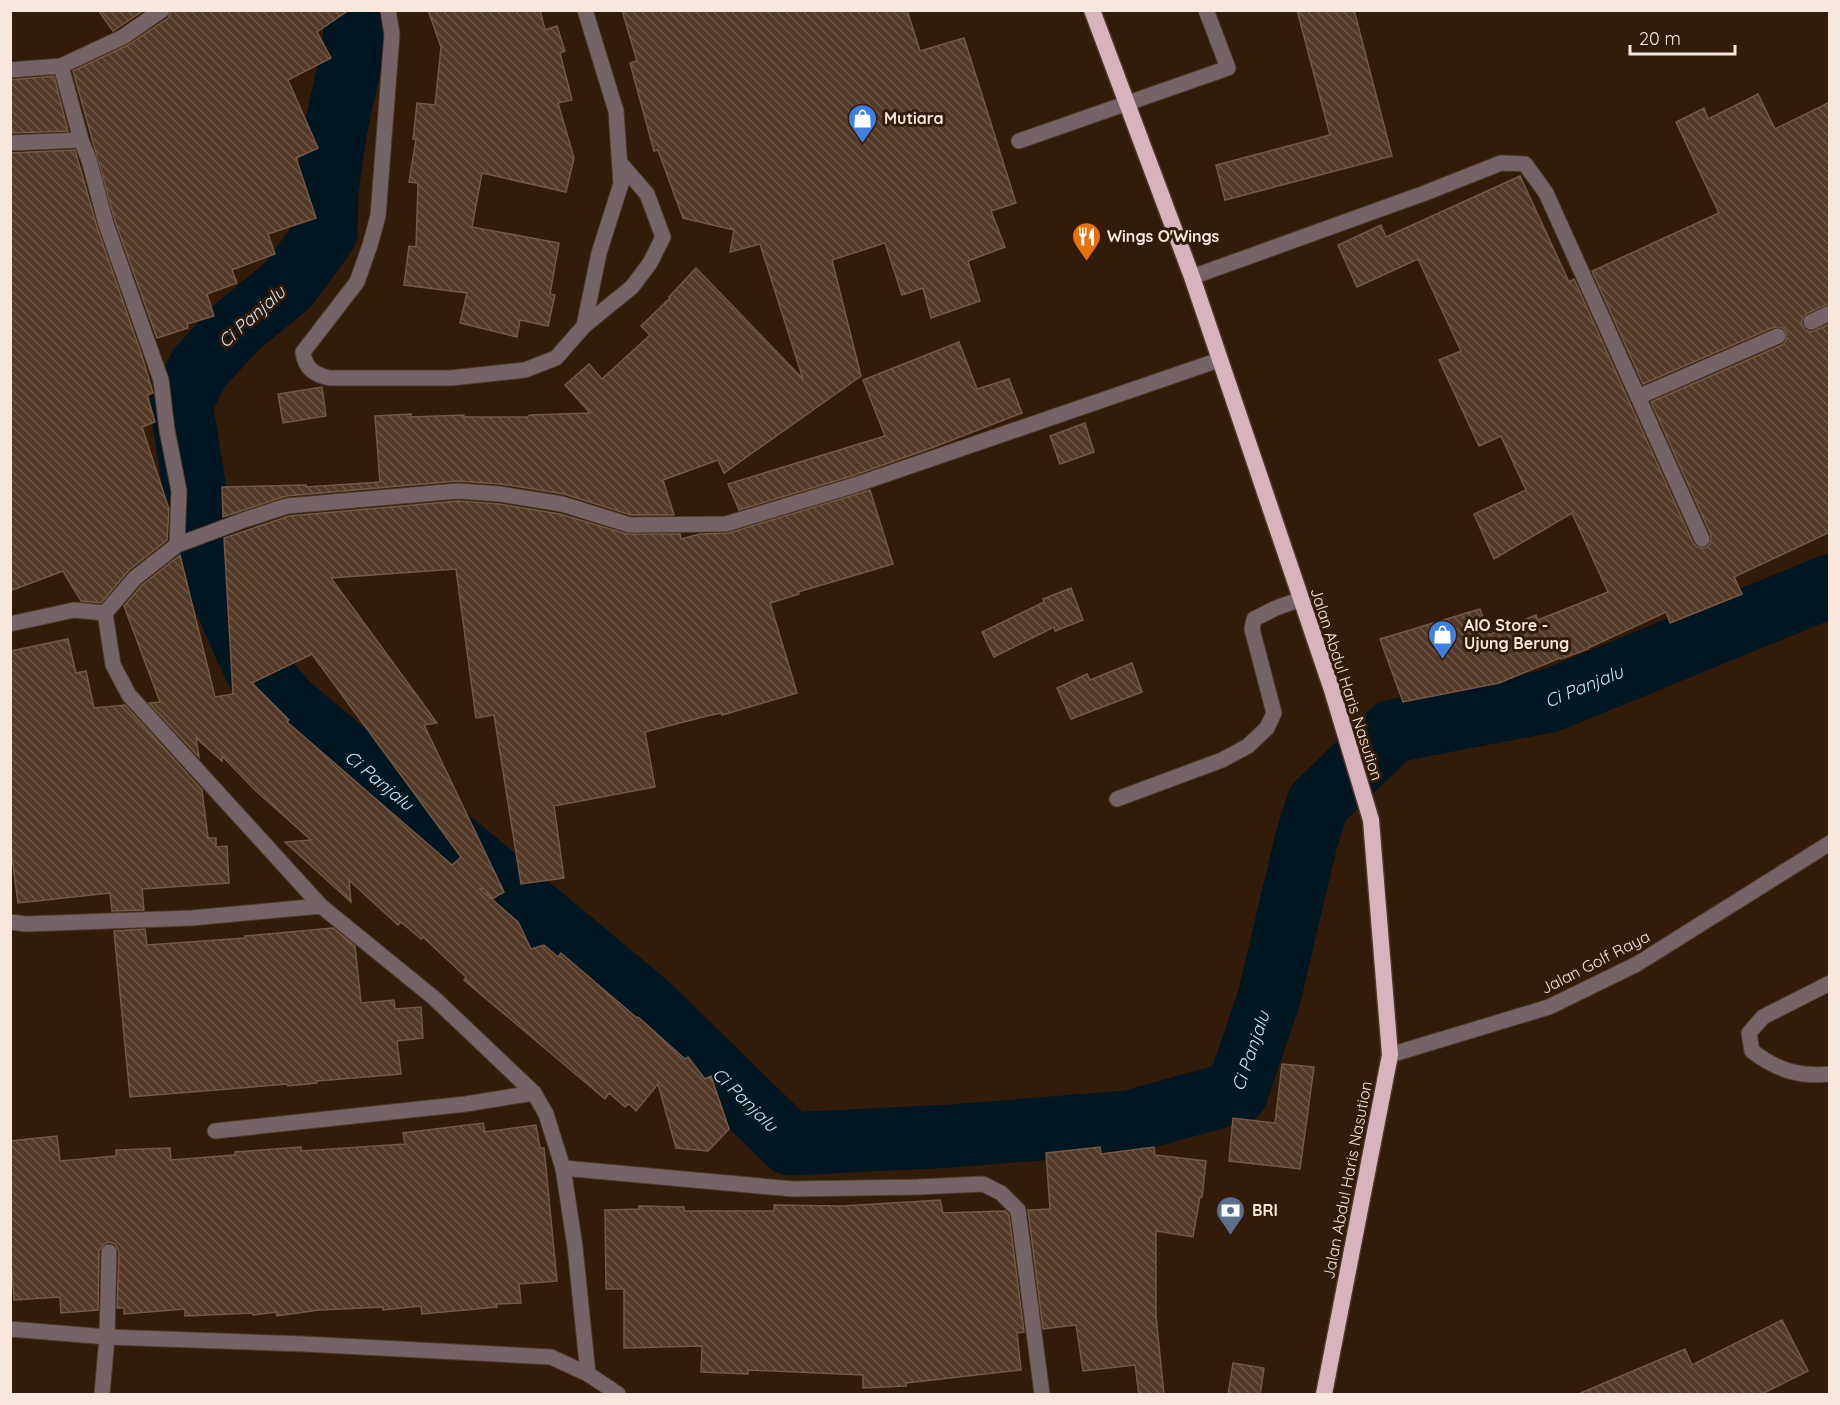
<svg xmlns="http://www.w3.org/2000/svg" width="1840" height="1405" font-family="Quicksand,sans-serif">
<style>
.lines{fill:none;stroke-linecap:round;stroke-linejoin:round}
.river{stroke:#001621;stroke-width:63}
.building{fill:url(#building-back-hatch);stroke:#755846;stroke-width:1.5;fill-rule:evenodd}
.service-casing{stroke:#4f3828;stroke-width:17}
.minor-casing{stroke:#4f3828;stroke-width:17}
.tertiary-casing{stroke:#4f3828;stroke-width:17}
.trunk-casing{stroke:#4f3828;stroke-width:19}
.service{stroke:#746468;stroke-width:15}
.minor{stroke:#746468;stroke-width:15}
.tertiary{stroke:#746468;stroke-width:15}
.trunk{stroke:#d8b3bd;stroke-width:16}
.labels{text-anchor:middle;stroke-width:6;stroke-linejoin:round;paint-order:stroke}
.poi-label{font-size:16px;font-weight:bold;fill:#f8e7dd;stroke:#331b0a;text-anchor:start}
.street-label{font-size:16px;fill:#f8e7dd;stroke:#331b0a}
.water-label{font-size:18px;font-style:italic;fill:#c4e9fc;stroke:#331b0a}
</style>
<defs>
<pattern id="building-back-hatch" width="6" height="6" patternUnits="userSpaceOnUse" patternTransform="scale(1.5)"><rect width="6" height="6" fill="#543927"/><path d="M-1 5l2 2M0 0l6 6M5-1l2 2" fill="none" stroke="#6d5646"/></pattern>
</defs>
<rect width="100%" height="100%" fill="#331b0a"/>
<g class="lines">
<path class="river" id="s1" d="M357 10 353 51 336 127 327 190 326 233 288 285 239 325 199 368 181 404 203 541 227 605 254 666 287 704 650 1007 790 1144 952 1136 1128 1122 1237 1092 1269 998 1306 841 1318 803 1393 731 1549 701 1830 586"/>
</g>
<g class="building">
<polygon points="98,10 144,10 113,31"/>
<polygon points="172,10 349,10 317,32 331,58 288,80 318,148 296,158 316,218 268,234 275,254 232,270 237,283 207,294 214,316 187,324 188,328 157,338 115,221 73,71 128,45 168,18"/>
<polygon points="428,10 540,10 545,30 557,26 565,51 560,53 572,100 558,103 574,158 566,192 482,173 472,227 559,243 550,294 555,295 548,326 520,320 517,337 460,323 467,293 404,285 409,246 416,247 418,183 409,182 416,139 413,139 417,103 435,105 441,47"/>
<polygon points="622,10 907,10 920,51 964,38 1016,203 991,211 1005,247 968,261 980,301 931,318 923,288 902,295 885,243 832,260 861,376 724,473 718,460 663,480 674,515 631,515 564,494 501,484 457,481 286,496 223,517 222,487 306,485 306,487 380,482 375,416 411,414 411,417 464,415 464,417 527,417 526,418 530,415 590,413 565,385 589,364 602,379 650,335 641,326 670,298 669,297 696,268 803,379 760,244 730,252 734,230 683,218 658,150 654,151 630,63 637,61"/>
<polygon points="1297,10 1354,10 1392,156 1225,200 1216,165 1330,135"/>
<polygon points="54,76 68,131 10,133 10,80"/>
<polygon points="1758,94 1775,129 1830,102 1830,303 1806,314 1801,322 1805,330 1811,332 1830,324 1830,532 1734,577 1742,594 1670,623 1666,612 1588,648 1588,649 1561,659 1560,658 1499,683 1403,702 1380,639 1480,609 1489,635 1536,615 1538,620 1608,592 1572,513 1494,559 1474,514 1526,490 1501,436 1479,446 1439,360 1461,351 1418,259 1357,287 1338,245 1381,225 1386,237 1520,176 1569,282 1574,279 1693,543 1697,547 1705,548 1710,544 1711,535 1651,402 1782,345 1786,341 1787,333 1783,328 1774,327 1643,384 1592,271 1719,213 1676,122 1704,108 1708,119"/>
<polygon points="75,150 97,227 142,356 153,393 147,395 155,422 142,427 169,509 167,540 129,570 101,603 81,601 63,571 10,591 10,153"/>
<polygon points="959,342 977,389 1009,379 1022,413 934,447 852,476 739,510 728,484 885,436 863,380"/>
<polygon points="322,387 326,416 283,423 278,394"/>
<polygon points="1085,423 1094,452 1060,464 1050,436"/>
<path d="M870 490 893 564 798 592 799 594 770 603 797 693 722 715 721 713 707 716 645 732 655 787 554 806 564 878 521 884 494 715 476 718 456 569 331 578 437 723 424 725 504 892 492 899 484 889H480L518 922 531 949 544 945 558 957 561 953 637 1018 638 1017 685 1059 688 1057 705 1079 711 1076 729 1129 708 1151 676 1148 658 1084 636 1111 629 1104 625 1107 609 1093 605 1099 464 980 466 977 423 937 421 939 401 922 398 925 349 880 351 902 285 842 311 840 256 791 222 756V761L196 738 199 757 149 703 160 702 124 606 142 585 180 555 215 697 233 694 224 538 289 516 458 501 499 504 560 514 627 534H680L681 539 700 534 729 533ZM312 654 461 857 452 865 287 722 289 720 252 683Z"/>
<polygon points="1071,588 1083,620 1055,631 1054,627 994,657 982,632 1044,602 1043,599"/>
<polygon points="68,639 76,673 86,671 94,708 125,705 202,790 208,838 216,838 216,847 227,846 229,883 142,889 144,910 112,911 110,893 18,903 10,843 10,651"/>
<polygon points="1132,663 1142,692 1071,719 1057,688 1087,674 1090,680"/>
<polygon points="333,928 355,946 361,1003 394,1000 395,1009 421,1007 423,1038 397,1041 401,1074 317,1081 317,1083 288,1086 288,1084 130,1097 114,931 145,929 147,945 245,938 245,936"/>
<polygon points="1282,1064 1314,1067 1300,1169 1229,1161 1233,1118 1275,1123"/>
<polygon points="483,1123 485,1132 536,1125 540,1148 544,1148 557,1281 519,1284 521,1303 496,1304 497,1307 422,1314 421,1306 383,1310 383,1307 319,1310 277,1316 276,1312 253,1315 253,1313 185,1316 185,1309 124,1314 124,1308 117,1308 119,1252 115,1244 109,1242 104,1244 99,1251 98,1310 61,1313 60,1297 14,1300 10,1249 10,1141 57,1136 60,1161 116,1156 116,1150 170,1148 171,1160 235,1155 235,1152 301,1147 301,1151 405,1144 403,1133"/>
<polygon points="1100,1147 1101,1154 1154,1147 1155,1155 1206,1161 1202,1197 1200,1197 1193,1237 1156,1231 1156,1316 1164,1395 1139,1395 1135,1365 1083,1371 1076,1325 1043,1329 1028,1210 1050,1209 1046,1153"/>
<polygon points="940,1200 943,1213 1005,1211 1009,1215 1024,1332 1017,1333 1021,1370 906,1383 906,1386 863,1388 863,1375 748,1370 748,1374 701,1372 702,1346 624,1348 624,1289 606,1289 605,1210 639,1209 639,1206 684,1207 684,1211 774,1211 774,1205 842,1206"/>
<polygon points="1782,1320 1808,1371 1760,1395 1576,1395 1685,1349 1692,1365"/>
<polygon points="1233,1363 1264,1368 1260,1395 1228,1395"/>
</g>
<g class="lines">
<defs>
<g id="service">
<polyline points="1019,141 1228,68 1206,10"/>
<polyline points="1192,277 1425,193 1501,163 1525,164 1546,193 1702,539"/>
<polyline points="1811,322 1830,313"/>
<polyline points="1638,397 1778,336"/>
<polyline points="1117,799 1222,760 1248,746 1267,728 1274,713 1252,629 1254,619 1276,608 1301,599"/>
<path d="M1830 983 1763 1017 1749 1033 1752 1051C1777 1070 1798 1077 1830 1074"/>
</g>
<g id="minor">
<polyline points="162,10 123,37 61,66 81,140 89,160 106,224 161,380 167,430 179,491 177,545"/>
<path d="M388 10 392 34 378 216 370 245 357 282 303 352C305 369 315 375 330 378H451L525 370 556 358 584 326 599 253 621 184 616 111 585 10"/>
<polyline points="10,70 61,66"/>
<polyline points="10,143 81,140"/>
<polyline points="584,326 632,287 650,263 663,237 647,194 620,163"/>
<polyline points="10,624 74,610 105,613"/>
<polyline points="10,922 26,924 192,918 321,906"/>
<polyline points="215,1131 466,1104 534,1093"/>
<polyline points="563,1168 793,1189 918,1187 983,1184 1001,1193 1018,1210 1042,1394"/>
<polyline points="10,1329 107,1337 304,1344 551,1357 588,1374 618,1394"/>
<polyline points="588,1374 575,1247 563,1168 546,1114 534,1093 434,998 321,906 129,695 113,665 105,613 135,578 177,545 244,520 287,506 458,491 500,494 562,504 630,525 726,524 855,485 1219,360"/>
<polyline points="102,1394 107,1337 109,1252"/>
</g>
<polyline id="tertiary" points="1390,1055 1549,1007 1637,964 1830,843"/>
<polyline id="trunk" points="1092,10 1192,277 1332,690 1371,820 1390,1055 1324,1394"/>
</defs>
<use href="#service" class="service-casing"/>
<use href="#minor" class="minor-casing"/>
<use href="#tertiary" class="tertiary-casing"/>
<use href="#trunk" class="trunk-casing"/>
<use href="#service" class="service"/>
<use href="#minor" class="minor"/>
<use href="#tertiary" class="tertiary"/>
<use href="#trunk" class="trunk"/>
</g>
<defs>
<symbol id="shop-pin" viewBox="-11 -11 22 30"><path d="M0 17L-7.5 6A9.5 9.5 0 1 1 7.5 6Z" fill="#3f7fe0" stroke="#331b0a"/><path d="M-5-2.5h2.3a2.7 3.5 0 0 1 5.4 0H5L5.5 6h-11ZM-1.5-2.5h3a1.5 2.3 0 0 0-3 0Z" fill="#fff"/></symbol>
<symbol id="restaurant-pin" viewBox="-11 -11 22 30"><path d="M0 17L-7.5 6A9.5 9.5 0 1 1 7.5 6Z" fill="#e8710a" stroke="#331b0a"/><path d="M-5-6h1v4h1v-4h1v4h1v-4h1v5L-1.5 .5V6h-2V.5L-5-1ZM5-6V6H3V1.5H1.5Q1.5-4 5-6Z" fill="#fff"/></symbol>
<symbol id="bank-pin" viewBox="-11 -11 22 30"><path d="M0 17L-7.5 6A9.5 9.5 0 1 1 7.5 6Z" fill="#5c6f8a" stroke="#331b0a"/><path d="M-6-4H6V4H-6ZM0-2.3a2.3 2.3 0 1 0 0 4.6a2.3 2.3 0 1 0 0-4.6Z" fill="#fff"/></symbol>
</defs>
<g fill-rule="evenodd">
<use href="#shop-pin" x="846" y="102" width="33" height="45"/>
<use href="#restaurant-pin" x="1070" y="220" width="33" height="45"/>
<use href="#shop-pin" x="1426" y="618" width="33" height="45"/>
<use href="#bank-pin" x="1214" y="1194" width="33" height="45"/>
</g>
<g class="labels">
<g class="poi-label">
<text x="884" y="124">Mutiara</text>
<text x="1107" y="242">Wings O'Wings</text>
<text x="1464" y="631">AIO Store -<tspan x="1464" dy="18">Ujung Berung</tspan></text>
<text x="1252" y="1216">BRI</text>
</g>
<g class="street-label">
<text transform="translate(1347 684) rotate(72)" y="6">Jalan Abdul Haris Nasution</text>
<text transform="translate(1595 962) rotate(-27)" y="6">Jalan Golf Raya</text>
<text transform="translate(1347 1180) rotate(-79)" y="6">Jalan Abdul Haris Nasution</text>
</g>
<g class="water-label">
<text transform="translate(252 317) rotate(-42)" y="6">Ci Panjalu</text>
<text dy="6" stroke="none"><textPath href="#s1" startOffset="2498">Ci Panjalu</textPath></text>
<text dy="6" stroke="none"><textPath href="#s1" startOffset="896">Ci Panjalu</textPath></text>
<text dy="6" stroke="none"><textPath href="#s1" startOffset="1940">Ci Panjalu</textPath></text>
<text dy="6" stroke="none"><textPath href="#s1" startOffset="1382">Ci Panjalu</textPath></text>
</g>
</g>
<rect width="1840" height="1405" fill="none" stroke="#f8e7dd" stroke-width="24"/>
<path d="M1630 45v9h105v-9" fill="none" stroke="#f8e7dd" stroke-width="3"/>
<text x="1639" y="45" font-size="18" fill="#f8e7dd" stroke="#331b0a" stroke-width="4.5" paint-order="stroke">20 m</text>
</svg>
